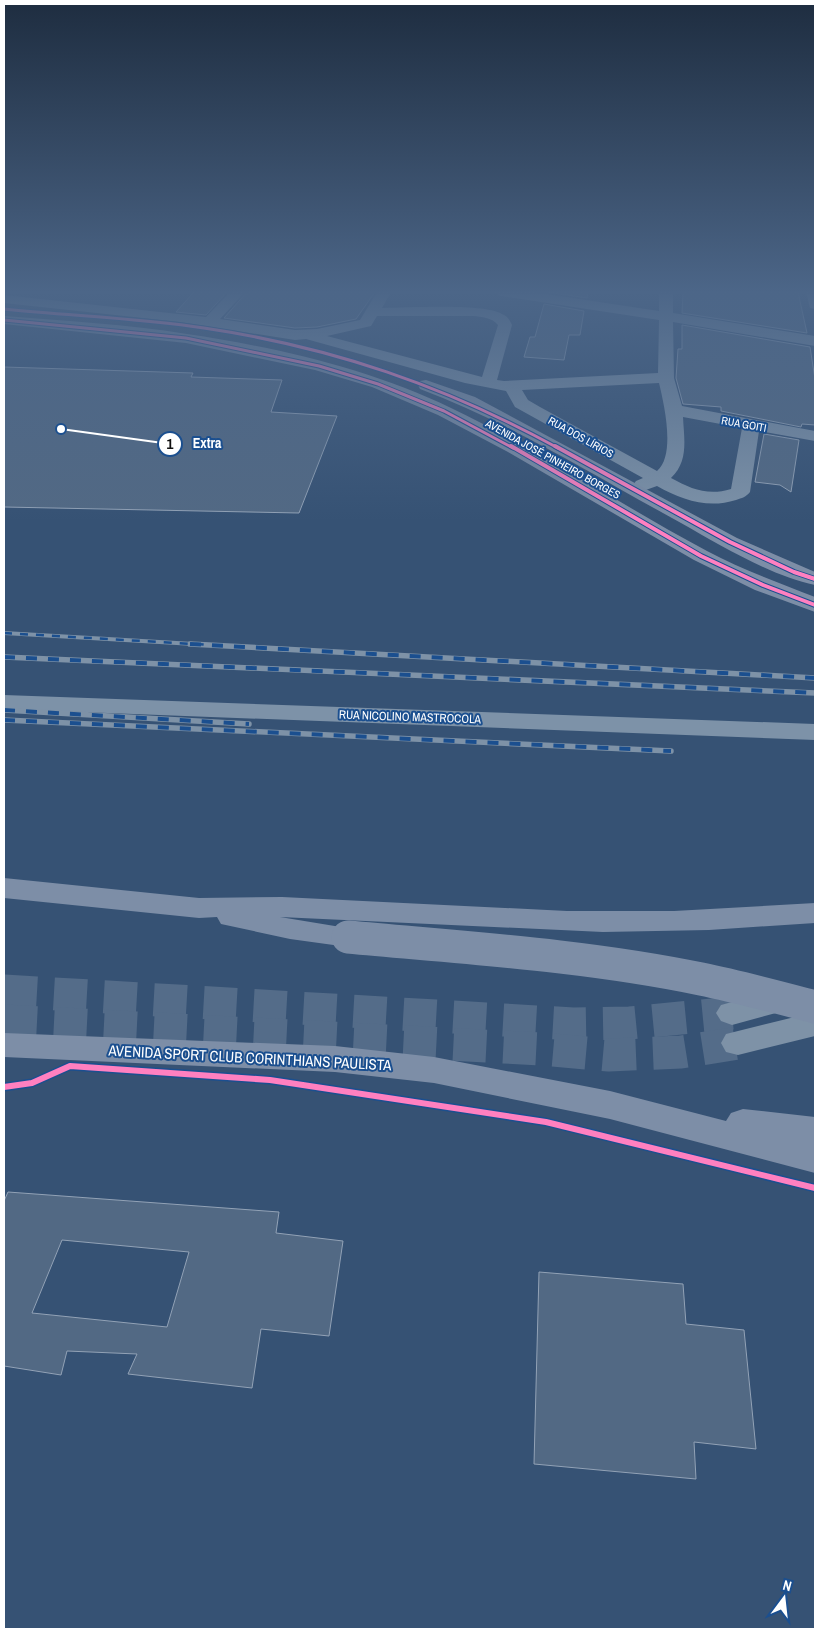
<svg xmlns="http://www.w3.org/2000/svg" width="819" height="1633" font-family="'Archivo Narrow',sans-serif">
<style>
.building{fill:#526984;stroke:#92a2b6;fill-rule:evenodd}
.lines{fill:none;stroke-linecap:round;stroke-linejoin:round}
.highway-tunnel{stroke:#546c89;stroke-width:33;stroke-dasharray:33 17;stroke-linecap:butt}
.minor{fill:#7d92a8;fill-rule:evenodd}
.major{fill:#7d8ea7;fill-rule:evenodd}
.highway{fill:#7e92a7;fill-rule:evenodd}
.rail-far1-casing{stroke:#7e92a7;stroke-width:4}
.rail-casing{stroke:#7e92a7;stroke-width:5.5}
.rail-far1{stroke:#1b4f8f;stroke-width:2.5;stroke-dasharray:8;stroke-linecap:butt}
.rail{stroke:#1b4f8f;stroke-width:4;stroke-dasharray:11;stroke-linecap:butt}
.major-bridge{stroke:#7d8ea7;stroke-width:33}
.cycleway-far2-casing{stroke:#1b4f8f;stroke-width:5}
.cycleway-far1-casing{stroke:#1b4f8f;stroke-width:6}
.cycleway-casing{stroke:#1b4f8f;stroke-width:9}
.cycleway-far2{stroke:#ff80c0;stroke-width:3}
.cycleway-far1{stroke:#ff80c0;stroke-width:4}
.cycleway{stroke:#ff80c0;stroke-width:6}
.labels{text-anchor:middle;stroke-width:4;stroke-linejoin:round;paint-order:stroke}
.far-street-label{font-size:11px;fill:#fff;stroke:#1b4f8f}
.street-label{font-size:12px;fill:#fff;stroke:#1b4f8f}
.near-street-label{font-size:15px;fill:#fff;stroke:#1b4f8f}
.leader{fill:none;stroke:#fff;stroke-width:2}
.callout-dot{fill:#fff;stroke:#1b4f8f;stroke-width:2}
.mark-label{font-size:15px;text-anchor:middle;font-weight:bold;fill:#111}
.callout-label{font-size:14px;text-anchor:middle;font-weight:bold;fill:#fff;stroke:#1b4f8f;stroke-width:4;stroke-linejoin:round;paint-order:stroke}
</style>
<rect width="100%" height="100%" fill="#365274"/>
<g class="building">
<polygon points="194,292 227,292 206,315 176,312"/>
<polygon points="247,292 375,292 356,319 317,327 295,328 224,318"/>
<polygon points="548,292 588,292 587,298"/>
<polygon points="683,292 798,292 807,333 682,313"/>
<polygon points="544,304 584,311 580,335 569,335 564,360 524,357 530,337 535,337"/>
<polygon points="682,325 810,347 815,379 815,425 802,424 801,427 721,411 721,407 683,404 676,378 678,349 682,349"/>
<polygon points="4,367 193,373 191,377 282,380 271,412 337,416 299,513 4,507"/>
<polygon points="764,434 799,440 791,492 780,485 755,482"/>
<path d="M8 1192 279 1212 276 1233 343 1241 329 1336 261 1329 252 1388 128 1374 137 1354 67 1351 61 1375 4 1366V1201ZM62 1240 189 1252 167 1327 32 1313Z"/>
<polygon points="539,1272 683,1284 686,1324 744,1330 756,1449 694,1442 696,1479 534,1464"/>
</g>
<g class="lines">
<g class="highway-tunnel">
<polyline points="4,991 573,1024 630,1023 732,1013"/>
<polyline points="4,1021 542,1049 609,1055 681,1052 738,1043"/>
</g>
<g class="minor">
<path d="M230 292H245L220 319 295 330 317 329 360 320 377 292H391L382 308C409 308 482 303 502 314 507 316 510 320 512 325L497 380 504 381 658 373 659 320 501 296 494 292H533L659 311V292H673V313L815 336V346L673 322 674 378 682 406 815 431V441L759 431 750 492C746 497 742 498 736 500 708 509 682 500 657 486L643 491 636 489 633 485 636 481 643 478 515 407 506 391 465 383 306 339 295 340 180 322 4 303V295L206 317ZM377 316H473C482 317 491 317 498 325L482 377 327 336 371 326ZM659 383C664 404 676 455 657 471L540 407 528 400 522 390ZM683 417 742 428 731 489C708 496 691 489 671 478 689 461 684 439 683 417Z"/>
<polygon points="806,292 815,292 815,309 810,308"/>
<polygon points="4,695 815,724 815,740 4,709"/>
</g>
<g class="major">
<path d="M4 316C65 321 127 324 187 334 275 347 371 369 451 408 539 450 621 505 707 551 741 569 779 583 815 597V612L755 590 694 560 508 452 438 415 372 387 315 370 186 343 4 324Z"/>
<path d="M426 380 475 397 737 538 815 572V585C771 576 720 545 681 523 595 476 511 423 420 389L418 385 420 381Z"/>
<polygon points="4,878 199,898 282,897 567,911 674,911 815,903 815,923 709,930 603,932 280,917 359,930 363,937 359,944 348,947 290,939 221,924 217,917 199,918 4,898"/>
<polygon points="4,1033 335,1046 434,1057 610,1091 726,1121 731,1113 743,1109 815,1117 815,1173 610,1119 434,1083 335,1072 4,1057"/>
</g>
<g class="highway">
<polygon points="787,987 798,991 803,999 798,1007 732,1025 721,1021 716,1013 721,1005"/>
<polygon points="815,1012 815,1036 738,1055 726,1052 721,1043 726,1034"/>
</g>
<defs>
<polyline id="rail-far1" points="4,633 211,645"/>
<g id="rail">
<polyline points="190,644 815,678"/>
<polyline points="4,657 815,693"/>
<polyline points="4,710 249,724"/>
<polyline points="4,720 671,751"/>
</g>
</defs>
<use href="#rail-far1" class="rail-far1-casing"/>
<use href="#rail" class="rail-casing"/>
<use href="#rail-far1" class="rail-far1"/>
<use href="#rail" class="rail"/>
<path class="major-bridge" d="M348 937C466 948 585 955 701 979 740 987 777 997 815 1007"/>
<defs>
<g id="cycleway-far2">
<path d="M4 309C71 316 138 318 204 328 332 347 445 386 558 448"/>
<polyline points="4,320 186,338 319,366 378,384 444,411 513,448"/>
</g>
<g id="cycleway-far1">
<polyline points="511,446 701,556 763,585 815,605"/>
<polyline points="555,446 730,542 794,572 815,579"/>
</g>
<polyline id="cycleway" points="4,1087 32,1083 70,1066 270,1080 546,1122 815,1188"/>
</defs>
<use href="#cycleway-far2" class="cycleway-far2-casing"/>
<use href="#cycleway-far1" class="cycleway-far1-casing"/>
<use href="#cycleway" class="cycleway-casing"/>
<use href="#cycleway-far2" class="cycleway-far2"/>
<use href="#cycleway-far1" class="cycleway-far1"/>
<use href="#cycleway" class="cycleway"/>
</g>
<linearGradient id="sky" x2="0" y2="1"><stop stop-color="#1e2d40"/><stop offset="0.56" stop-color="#4c6688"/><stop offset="1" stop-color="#4c6688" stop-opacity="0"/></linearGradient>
<rect width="819" height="521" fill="url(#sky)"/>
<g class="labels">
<g class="far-street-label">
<text transform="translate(744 424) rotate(10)" y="4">RUA GOITI</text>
<text transform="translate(581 437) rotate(29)" y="4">RUA DOS LÍRIOS</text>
<text transform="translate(553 459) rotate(29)" y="4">AVENIDA JOSÉ PINHEIRO BORGES</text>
</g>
<g class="street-label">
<text transform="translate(410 717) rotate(2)" y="4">RUA NICOLINO MASTROCOLA</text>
</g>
<g class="near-street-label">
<text transform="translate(250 1058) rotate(3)" y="5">AVENIDA SPORT CLUB CORINTHIANS PAULISTA</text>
</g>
</g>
<path class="leader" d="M61 429L170 444"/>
<g class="callout-dot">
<circle cx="61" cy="429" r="5"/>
<circle cx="170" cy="444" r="12"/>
</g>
<g class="mark-label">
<text x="170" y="449">1</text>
</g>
<g class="callout-label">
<text x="207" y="448">Extra</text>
</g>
<rect width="819" height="1633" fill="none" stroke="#ffffff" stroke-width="10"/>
<g transform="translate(784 1598) rotate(15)" stroke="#1b4f8f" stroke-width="4" paint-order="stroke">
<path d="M0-4L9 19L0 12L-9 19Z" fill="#ffffff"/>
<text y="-8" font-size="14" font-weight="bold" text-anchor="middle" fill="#ffffff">N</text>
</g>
</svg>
